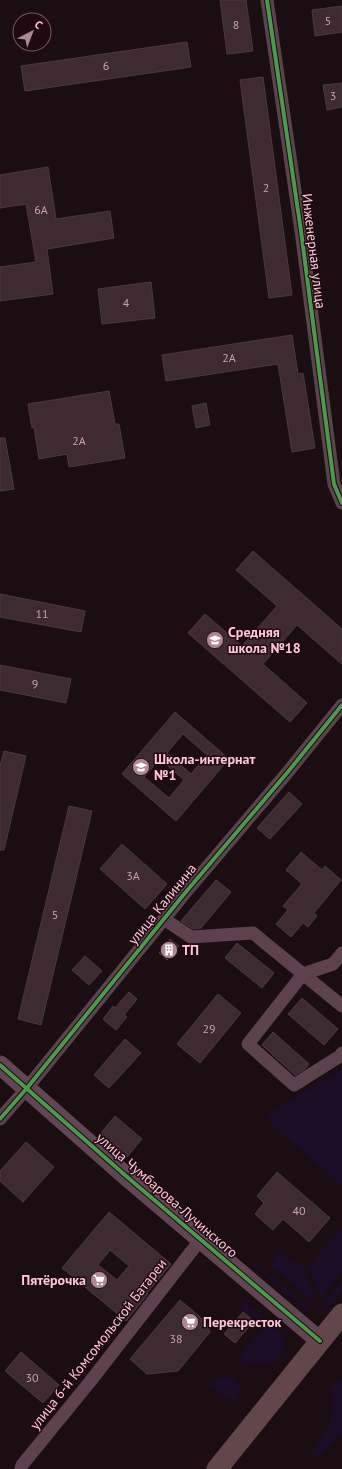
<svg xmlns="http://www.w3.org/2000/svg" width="342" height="1469" font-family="'PT Sans',sans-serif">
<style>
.green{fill:#1b0d25}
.building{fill:#3d2b31;stroke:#4f383f;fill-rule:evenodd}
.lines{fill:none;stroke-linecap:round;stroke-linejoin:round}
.street{stroke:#5b424d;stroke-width:13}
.secondary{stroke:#614552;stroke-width:19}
.primary{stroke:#62474a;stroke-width:21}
.cycleway-casing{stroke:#1e0a10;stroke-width:6}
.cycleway{stroke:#469c4c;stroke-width:4}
.labels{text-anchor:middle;stroke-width:3;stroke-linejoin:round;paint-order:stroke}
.number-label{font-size:12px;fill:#cea0b0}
.street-label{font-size:14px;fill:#ffc7db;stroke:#1e0a10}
.poi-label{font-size:14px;font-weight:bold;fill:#ffc7db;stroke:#1e0a10;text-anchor:start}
</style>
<rect width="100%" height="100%" fill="#1a0e12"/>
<g class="green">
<polygon points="342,1069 342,1186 266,1119 275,1109"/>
<polygon points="342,1227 342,1272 321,1298 309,1266"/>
<polygon points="279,1254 303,1267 316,1300 310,1299 270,1265"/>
<polygon points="255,1263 310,1307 307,1310 252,1266"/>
<polygon points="342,1280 342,1291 328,1308 323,1304"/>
<path d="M245 1302 281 1333C289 1348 281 1353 272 1365L243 1361 240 1354 262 1328 239 1308Z"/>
<polygon points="222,1376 227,1378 234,1378 242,1390 234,1400 224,1398 205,1382 213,1383"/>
<polygon points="342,1379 342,1434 318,1458 311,1451 329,1426 333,1398 327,1391 337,1380"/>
</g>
<g class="building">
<polygon points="220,0 246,0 253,51 227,54"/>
<polygon points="342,6 342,32 315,36 312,10"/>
<polygon points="187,42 191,67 25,91 21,66"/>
<polygon points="263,77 292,295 269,298 240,80"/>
<polygon points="342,83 342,107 327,110 323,85"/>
<polygon points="48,167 56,219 110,211 114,238 47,249 53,294 0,301 0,267 36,262 26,204 0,208 0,175"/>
<polygon points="151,282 155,318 102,324 98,289"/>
<polygon points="292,335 298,374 303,373 315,448 292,452 278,364 166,381 162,355"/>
<polygon points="109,391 115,424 119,424 125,458 69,467 67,454 39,459 34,427 32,428 28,404"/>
<polygon points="206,403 210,425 196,428 192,406"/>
<polygon points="0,438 5,438 14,489 0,491"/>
<polygon points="253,551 342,629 342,664 297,625 263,664 307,703 290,722 188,633 205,614 242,646 277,606 236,570"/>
<polygon points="0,594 85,611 81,632 0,617"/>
<polygon points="0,665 71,679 66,703 0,690"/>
<path d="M175 712 229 759 176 821 122 774ZM183 734 207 755 191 774 167 753ZM160 759 184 780 169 798 144 777Z"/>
<polygon points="4,751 26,756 4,850 0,850 0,766"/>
<polygon points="289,792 302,804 270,839 257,828"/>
<polygon points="69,806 92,811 41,1025 18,1019"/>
<polygon points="122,844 167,884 145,909 100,869"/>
<polygon points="301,852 322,870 325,866 341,880 314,913 317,916 308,927 303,923 291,937 276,924 288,910 283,906 302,884 286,870"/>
<polygon points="216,880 231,892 201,928 193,929 181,921"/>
<polygon points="170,939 179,946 167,960 159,953"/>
<polygon points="237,943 274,973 262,988 225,958"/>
<polygon points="85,956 102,971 89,985 72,970"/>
<polygon points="129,992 137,999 124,1015 127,1017 116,1030 103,1019 113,1006 115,1008"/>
<polygon points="218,994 241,1013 200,1063 177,1044"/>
<polygon points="302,998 338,1029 324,1045 288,1014"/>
<polygon points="273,1032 309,1064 305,1069 295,1075 262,1045"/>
<polygon points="125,1039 141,1053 109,1088 94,1075"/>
<polygon points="115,1116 142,1139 127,1157 100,1134"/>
<polygon points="26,1142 54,1167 23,1202 0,1181 0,1171"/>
<polygon points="277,1172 330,1218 309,1242 283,1219 273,1230 255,1214 264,1203 257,1196"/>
<path d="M109 1212 171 1264 147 1293 148 1294 126 1321 62 1268ZM110 1250 129 1266 117 1280 98 1265Z"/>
<polygon points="180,1300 206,1322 210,1332 178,1371 147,1374 130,1359"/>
<polygon points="243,1312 254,1321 235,1343 224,1334"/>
<polygon points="21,1352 59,1385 43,1403 5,1371"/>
</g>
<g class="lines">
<g class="street">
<polyline points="267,0 301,231 334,484 342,503"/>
<polyline points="164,919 191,937 253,933 342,1006"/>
<polyline points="342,953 333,964 303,974 248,1044 294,1085 340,1056 342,1053"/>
<polyline points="0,1119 27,1088 185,893 287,773 342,705"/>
<polyline points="21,1469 22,1465 89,1383 201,1239"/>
</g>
<polyline class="secondary" points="0,1065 126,1176 320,1341"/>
<polyline class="primary" points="217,1469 342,1314"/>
<defs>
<g id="cycleway">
<polyline points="267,0 301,231 334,484 342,503"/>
<polyline points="0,1065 126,1176 320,1341"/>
<polyline points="0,1119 27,1088 185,893 287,773 342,705"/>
</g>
</defs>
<use href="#cycleway" class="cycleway-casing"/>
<use href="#cycleway" class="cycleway"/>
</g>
<defs>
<symbol id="school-disc" viewBox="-11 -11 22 22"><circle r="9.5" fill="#af8695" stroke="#1e0a10"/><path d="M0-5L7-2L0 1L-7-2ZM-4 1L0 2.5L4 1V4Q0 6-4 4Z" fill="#fff"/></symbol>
<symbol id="building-disc" viewBox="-11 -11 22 22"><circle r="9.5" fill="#af8695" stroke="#1e0a10"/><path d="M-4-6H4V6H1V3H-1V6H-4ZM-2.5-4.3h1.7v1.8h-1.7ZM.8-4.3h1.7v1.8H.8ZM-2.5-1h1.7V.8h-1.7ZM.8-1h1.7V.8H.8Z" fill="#fff"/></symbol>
<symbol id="supermarket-disc" viewBox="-11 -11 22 22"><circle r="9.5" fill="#af8695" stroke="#1e0a10"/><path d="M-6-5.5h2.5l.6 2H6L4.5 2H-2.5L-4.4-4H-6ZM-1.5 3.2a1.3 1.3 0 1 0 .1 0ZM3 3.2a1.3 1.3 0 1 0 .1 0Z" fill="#fff"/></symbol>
</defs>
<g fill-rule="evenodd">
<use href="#school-disc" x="205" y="630" width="20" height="20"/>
<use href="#school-disc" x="131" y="757" width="20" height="20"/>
<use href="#building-disc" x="159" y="940" width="20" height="20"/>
<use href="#supermarket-disc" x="89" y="1270" width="20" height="20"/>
<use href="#supermarket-disc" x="180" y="1312" width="20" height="20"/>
</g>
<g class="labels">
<g class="number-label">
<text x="328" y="25">5</text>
<text x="236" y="29">8</text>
<text x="106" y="70">6</text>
<text x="333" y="100">3</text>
<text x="266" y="192">2</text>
<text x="41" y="214">6А</text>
<text x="126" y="307">4</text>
<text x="229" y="362">2А</text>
<text x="79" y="445">2А</text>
<text x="42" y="618">11</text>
<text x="35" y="688">9</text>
<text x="133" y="880">3А</text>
<text x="55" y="919">5</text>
<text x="209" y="1033">29</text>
<text x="299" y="1215">40</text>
<text x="176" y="1343">38</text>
<text x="32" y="1382">30</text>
</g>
<g class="street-label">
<text transform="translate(314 251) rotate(83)" y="5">Инженерная улица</text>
<text transform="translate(162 904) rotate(-51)" y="5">улица Калинина</text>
<text transform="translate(167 1195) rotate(41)" y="5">улица Чумбарова-Лучинского</text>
<text transform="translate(98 1344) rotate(-52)" y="5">улица 6-й Комсомольской Батареи</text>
</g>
<g class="poi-label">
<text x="228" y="637">Средняя<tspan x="228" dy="16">школа №18</tspan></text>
<text x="154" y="764">Школа-интернат<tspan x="154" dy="16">№1</tspan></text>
<text x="182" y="955">ТП</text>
<text x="86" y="1285" text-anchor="end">Пятёрочка</text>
<text x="203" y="1327">Перекресток</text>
</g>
</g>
<g transform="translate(32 32) rotate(42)"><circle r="19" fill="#1e0a10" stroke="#785661"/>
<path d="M0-3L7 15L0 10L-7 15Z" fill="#af8695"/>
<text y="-6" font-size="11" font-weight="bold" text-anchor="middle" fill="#ffc7db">С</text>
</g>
</svg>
